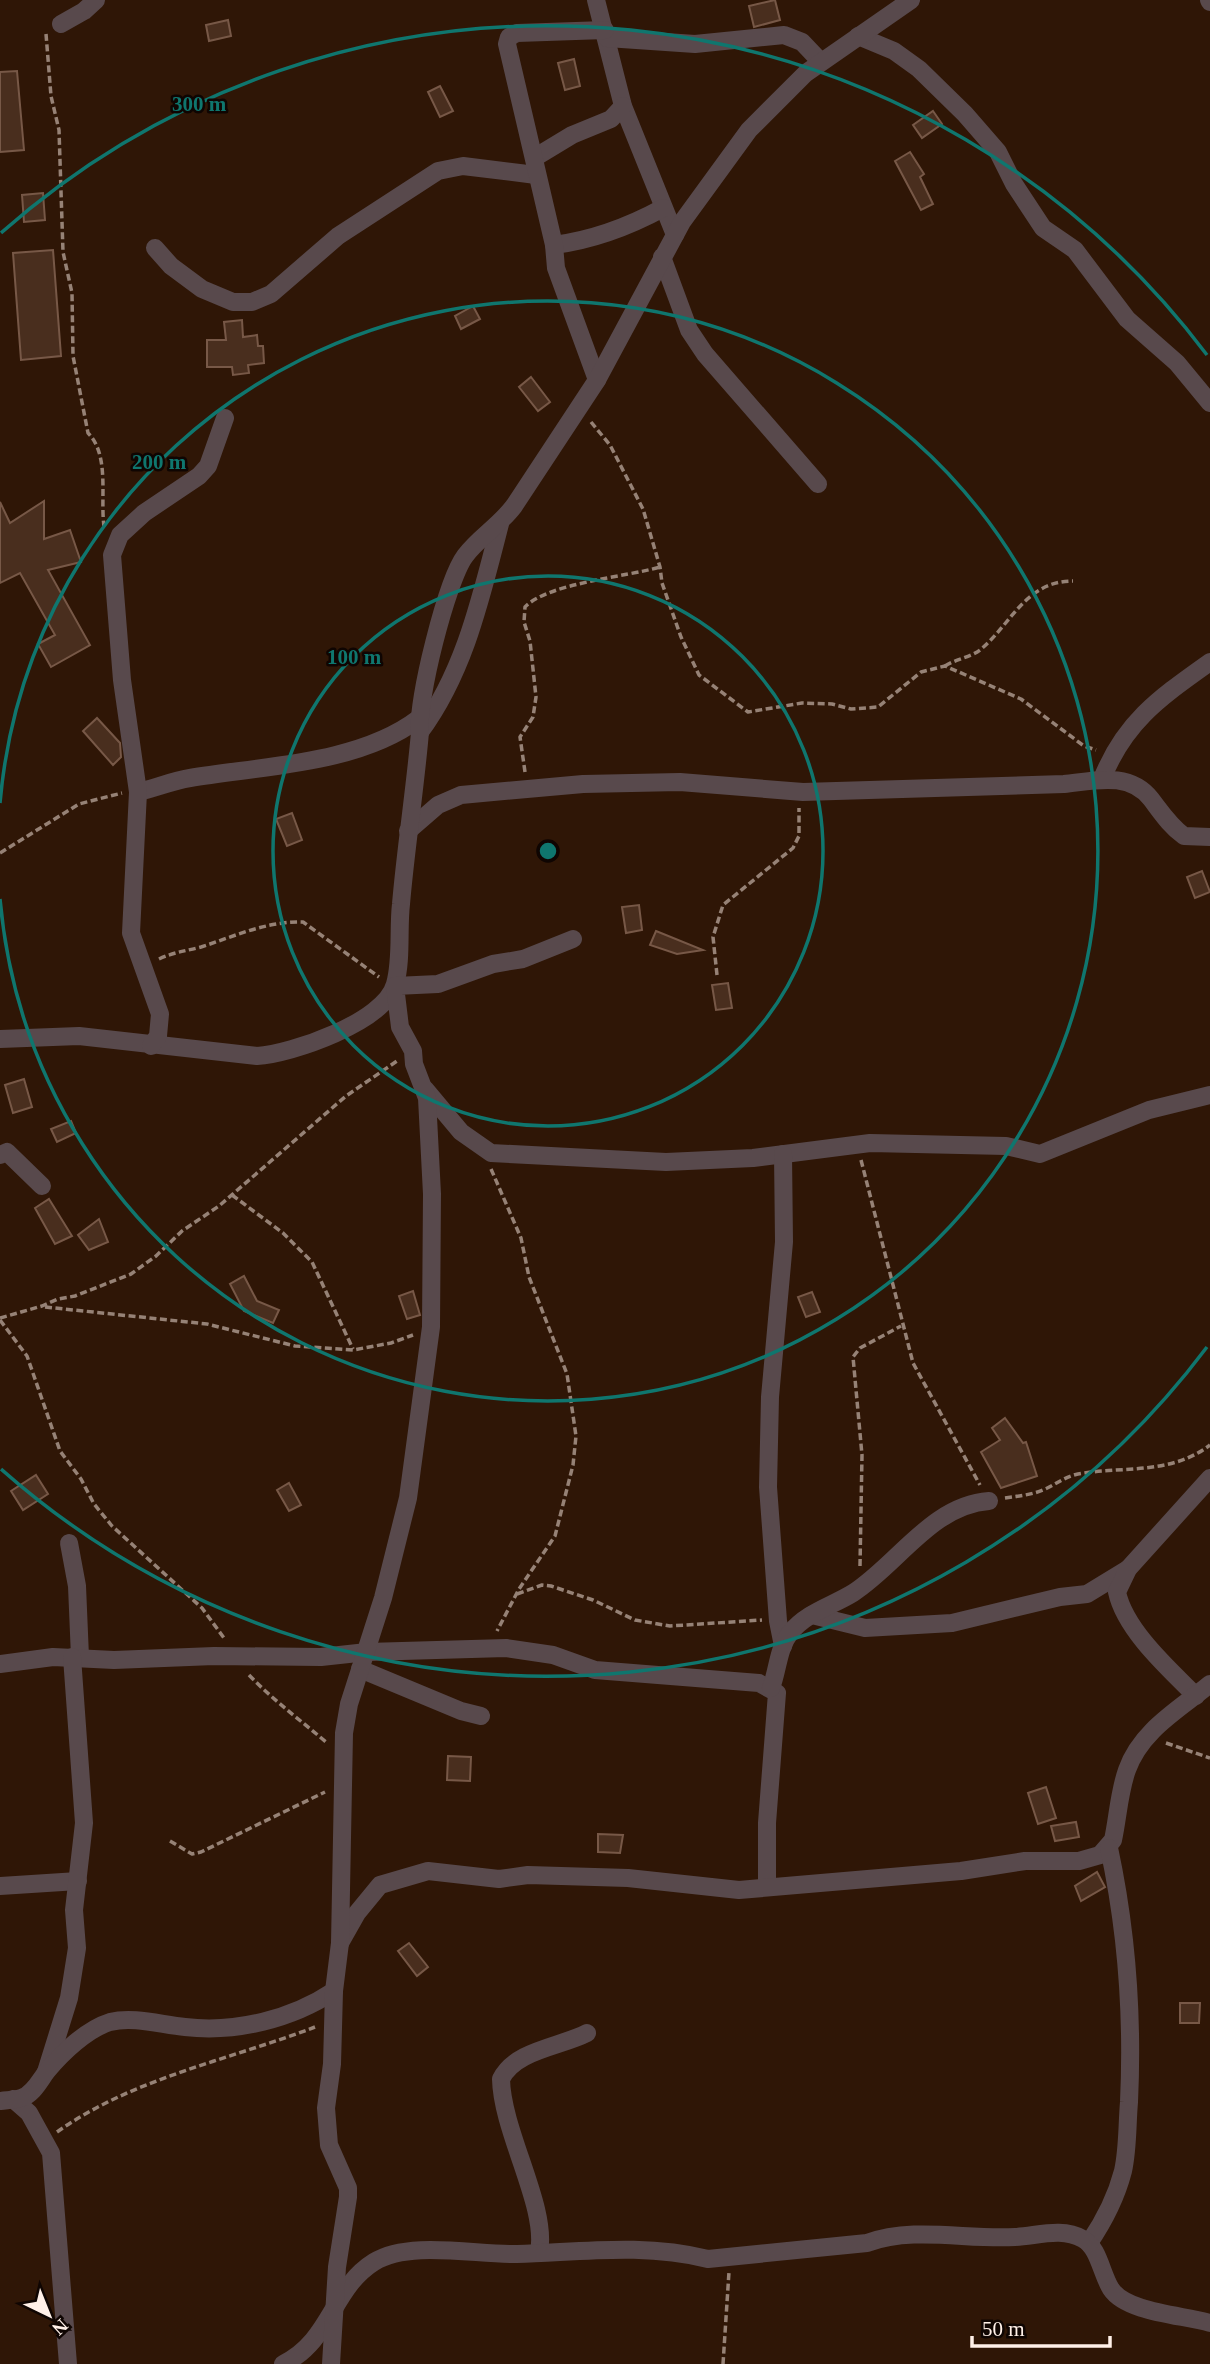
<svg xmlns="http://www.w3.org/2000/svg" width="1210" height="2364" font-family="'Times New Roman',serif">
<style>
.building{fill:#492e1e;stroke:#775847;stroke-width:2}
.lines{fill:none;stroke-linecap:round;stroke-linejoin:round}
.path{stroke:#968276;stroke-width:3.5;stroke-dasharray:7 3.5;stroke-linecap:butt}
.minor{stroke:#58494c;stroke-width:18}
.ring{fill:none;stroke:#0f766e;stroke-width:3.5}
.centre{fill:#0f766e;stroke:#0f0502;stroke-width:3.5}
.ring-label{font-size:21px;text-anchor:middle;font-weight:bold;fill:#0f766e;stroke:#0f0502;stroke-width:5;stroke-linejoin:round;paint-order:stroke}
</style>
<rect width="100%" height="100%" fill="#2f1606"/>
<g class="building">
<polygon points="775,0 780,20 754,27 749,6"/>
<polygon points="228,20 231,36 209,41 206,25"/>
<polygon points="574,59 580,86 565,90 558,63"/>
<polygon points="17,71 24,150 0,152 0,72"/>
<polygon points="440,86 453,111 440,117 428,92"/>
<polygon points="933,111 942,124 922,138 913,125"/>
<polygon points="910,152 924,174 920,177 933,204 921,210 895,161"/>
<polygon points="43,193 45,220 24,222 22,195"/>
<polygon points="53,250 61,356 21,360 13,253"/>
<polygon points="473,306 480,319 461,329 455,316"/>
<polygon points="242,320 243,337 257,335 258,346 263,346 264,363 248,365 249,373 233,375 232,367 207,367 207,340 226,340 224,322"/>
<polygon points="531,377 550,402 538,411 519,387"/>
<polygon points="44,501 44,539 70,530 81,562 48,570 90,645 51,667 38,644 55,635 20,573 0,583 0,502 10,523"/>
<polygon points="97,718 120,743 121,757 113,765 83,731"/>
<polygon points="292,813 302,840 287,846 276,819"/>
<polygon points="1202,871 1210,892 1195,898 1187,877"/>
<polygon points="639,905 642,930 626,933 622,907"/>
<polygon points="656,931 703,950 677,954 650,945"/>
<polygon points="728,983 732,1008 716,1010 712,985"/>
<polygon points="24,1079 32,1107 13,1113 5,1085"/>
<polygon points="71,1121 76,1133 57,1142 51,1129"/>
<polygon points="49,1199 72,1236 55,1244 35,1208"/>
<polygon points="99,1219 108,1242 89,1250 78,1235"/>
<polygon points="244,1276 257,1301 279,1310 273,1323 244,1311 230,1284"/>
<polygon points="413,1291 420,1315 407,1319 399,1296"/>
<polygon points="812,1292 820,1312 806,1317 798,1297"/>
<polygon points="1005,1418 1023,1443 1026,1442 1037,1476 1001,1488 981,1452 1000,1440 992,1428"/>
<polygon points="36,1475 48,1494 23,1510 11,1491"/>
<polygon points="289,1483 301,1505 289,1511 277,1490"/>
<polygon points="448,1756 471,1757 470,1781 447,1780"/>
<polygon points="1046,1787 1056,1818 1038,1824 1028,1793"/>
<polygon points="1076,1822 1079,1837 1055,1841 1051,1826"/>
<polygon points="598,1834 623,1835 620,1853 598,1852"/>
<polygon points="1097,1872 1105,1887 1081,1901 1075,1886"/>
<polygon points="409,1943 428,1967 417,1976 398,1951"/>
<polygon points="1180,2003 1200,2003 1199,2023 1180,2023"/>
</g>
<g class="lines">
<g class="path">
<path d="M46 34 51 96 59 130 63 252 72 293 73 356 88 433C110 455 100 498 104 526"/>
<polyline points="591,422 610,445 643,509 660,567 662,583 681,637 699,675 748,712 802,703 832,704 851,709 878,707 921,672 945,666 1021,699 1084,746 1096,750"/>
<path d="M945 666C956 659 971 657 980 650 1011 625 1025 581 1073 581"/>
<path d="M525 772 520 737 533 717 536 697 530 641 524 622 525 607C548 583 626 577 660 567"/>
<polyline points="0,853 79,804 122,793"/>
<path d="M159 959C174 952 186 951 201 947 235 936 267 921 303 922L379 977"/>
<polyline points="717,975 713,937 723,905 793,848 799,836 799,808"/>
<polyline points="861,1160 913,1363 980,1485"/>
<polyline points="491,1169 521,1238 529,1277 567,1374 576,1436 573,1465 555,1536 519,1589 497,1631"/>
<polyline points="232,1195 283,1233 312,1262 353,1349"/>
<polyline points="45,1307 207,1324 295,1346 353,1350 391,1343 413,1335"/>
<polyline points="0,1318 42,1306 58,1299 75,1296 131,1274 156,1256 182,1231 219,1206 346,1096 397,1061"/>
<polyline points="0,1320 27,1356 60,1451 81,1479 94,1504 112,1526 202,1608 224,1638"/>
<path d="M1005 1498C1018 1496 1031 1495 1043 1490 1055 1485 1064 1477 1078 1474 1123 1466 1171 1475 1210 1445"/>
<polyline points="860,1566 862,1455 853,1357 860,1348 901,1326"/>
<polyline points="517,1594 542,1585 551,1586 593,1600 635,1620 670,1626 762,1620"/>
<path d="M249 1675C273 1700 299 1719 326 1742"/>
<polyline points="1166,1743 1210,1758"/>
<polyline points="170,1841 192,1854 201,1852 325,1792"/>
<path d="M57 2132C133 2078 229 2060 315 2027"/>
<polyline points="723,2364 729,2272"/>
</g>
<g class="minor">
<polyline points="596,0 623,106 675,235"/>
<polyline points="1209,0 1210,2"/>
<polyline points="61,24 84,11 96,0"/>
<polyline points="858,36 894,51 919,69 965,114 998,152 1014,184 1043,228 1075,250 1127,319 1177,363 1210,403"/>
<polyline points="607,38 695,44 784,35 802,42 820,61"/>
<polyline points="534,158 572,135 611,119 623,106"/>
<path d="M554 245C593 240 628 227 663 208"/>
<polyline points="155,248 171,266 202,289 233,302 252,302 271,294 338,236 438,171 463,166 536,175"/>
<polyline points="662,257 689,330 705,354 818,484"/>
<polyline points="597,380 556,268 554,245 507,44 509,37 517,33 605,30"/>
<path d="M420 732C465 671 481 597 500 524"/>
<path d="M1102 779C1125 721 1161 697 1210 662"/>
<path d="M138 792C155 788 172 781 190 778 261 766 359 764 418 719"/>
<path d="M408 831 438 805 461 795 583 784 680 782 803 792 1064 784C1094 781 1129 771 1151 799 1161 812 1170 826 1184 836L1210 837"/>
<path d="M0 1039 79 1036 257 1056C291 1054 385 1022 395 984 402 960 398 929 401 904 406 846 415 790 420 732 416 703 447 580 465 556 478 538 499 526 514 506L597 380 682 222 749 130 806 73 911 0"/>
<polyline points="151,1046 158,1036 160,1014 131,933 138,792 122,680 112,555 120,535 144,513 199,476 208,466 225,418"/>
<polyline points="425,1089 461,1132 491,1153 666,1162 753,1158 870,1143 1006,1146 1040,1154 1149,1110 1210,1095"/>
<polyline points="0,1155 7,1152 42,1186"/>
<polyline points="69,1543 77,1586 80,1657"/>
<polyline points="812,1615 865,1628 952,1623 1060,1597 1087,1594 1128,1569"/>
<polyline points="783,1646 778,1621 768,1487 770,1397 784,1242 783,1154"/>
<polyline points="0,1664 53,1657 114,1660 214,1656 321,1657 367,1652 506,1648 553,1655 595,1670 759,1683 777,1693 767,1823 767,1887"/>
<polyline points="360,1669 461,1711 481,1716"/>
<path d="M771 1688C778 1670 778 1648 790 1633 807 1612 832 1606 853 1593 898 1564 932 1505 989 1501"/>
<path d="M1196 1696C1169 1669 1125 1630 1117 1592L1128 1569 1210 1478"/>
<polyline points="0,1886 78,1881"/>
<path d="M340 1943 357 1913 380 1885 428 1871 499 1879 528 1875 628 1878 739 1890 961 1871 1025 1861H1079L1100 1855 1113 1840C1118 1817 1119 1792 1127 1770 1141 1730 1180 1709 1210 1684"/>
<polyline points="46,2072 69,1998 77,1948 74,1910 84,1823 72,1657"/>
<polyline points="13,2099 29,2113 51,2153 68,2364"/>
<path d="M0 2101C7 2100 15 2100 21 2098 33 2095 40 2080 47 2071 62 2053 87 2029 110 2022 134 2016 162 2025 185 2027 236 2033 292 2019 334 1991"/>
<path d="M1089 2243C1104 2221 1116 2198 1123 2171 1128 2149 1127 2125 1129 2102 1133 2016 1127 1932 1109 1848"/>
<path d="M539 2252C548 2207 502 2132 501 2079 515 2050 560 2047 587 2033"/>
<path d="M283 2364C331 2341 332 2288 374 2262 409 2240 476 2255 517 2254 582 2252 644 2243 708 2259L867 2243C914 2226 966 2240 1015 2237 1037 2236 1062 2227 1083 2239 1099 2248 1101 2273 1111 2289 1127 2313 1184 2315 1210 2323"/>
<polyline points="331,2364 337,2267 348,2197 348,2188 329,2145 326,2108 332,2064 334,1991 340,1943 344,1733 349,1704 383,1598 408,1498 431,1327 432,1194 427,1098 414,1064 413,1051 400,1027 395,986 438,984 493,964 523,959 573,939"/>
</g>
</g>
<g class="ring">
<circle cx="548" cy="851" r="275"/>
<path d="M0 803A550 550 0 1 1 0 899"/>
<path d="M1207 1347A825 825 0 0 1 1 1469M1 233A825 825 0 0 1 1207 355"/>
</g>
<circle cx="548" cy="851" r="10" class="centre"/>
<g class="ring-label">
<text x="199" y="111">300 m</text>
<text x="159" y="469">200 m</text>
<text x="354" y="664">100 m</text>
</g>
<g transform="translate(49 2315) rotate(137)" stroke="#0f0502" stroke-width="5" paint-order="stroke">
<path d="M0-5L12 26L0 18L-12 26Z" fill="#fff0e8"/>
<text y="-10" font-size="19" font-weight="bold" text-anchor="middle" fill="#fff0e8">N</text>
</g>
<path d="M972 2336v10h138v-10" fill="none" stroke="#fff0e8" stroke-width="3.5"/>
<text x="982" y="2336" font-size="21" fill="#fff0e8" stroke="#0f0502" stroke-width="5" paint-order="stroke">50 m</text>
</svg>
